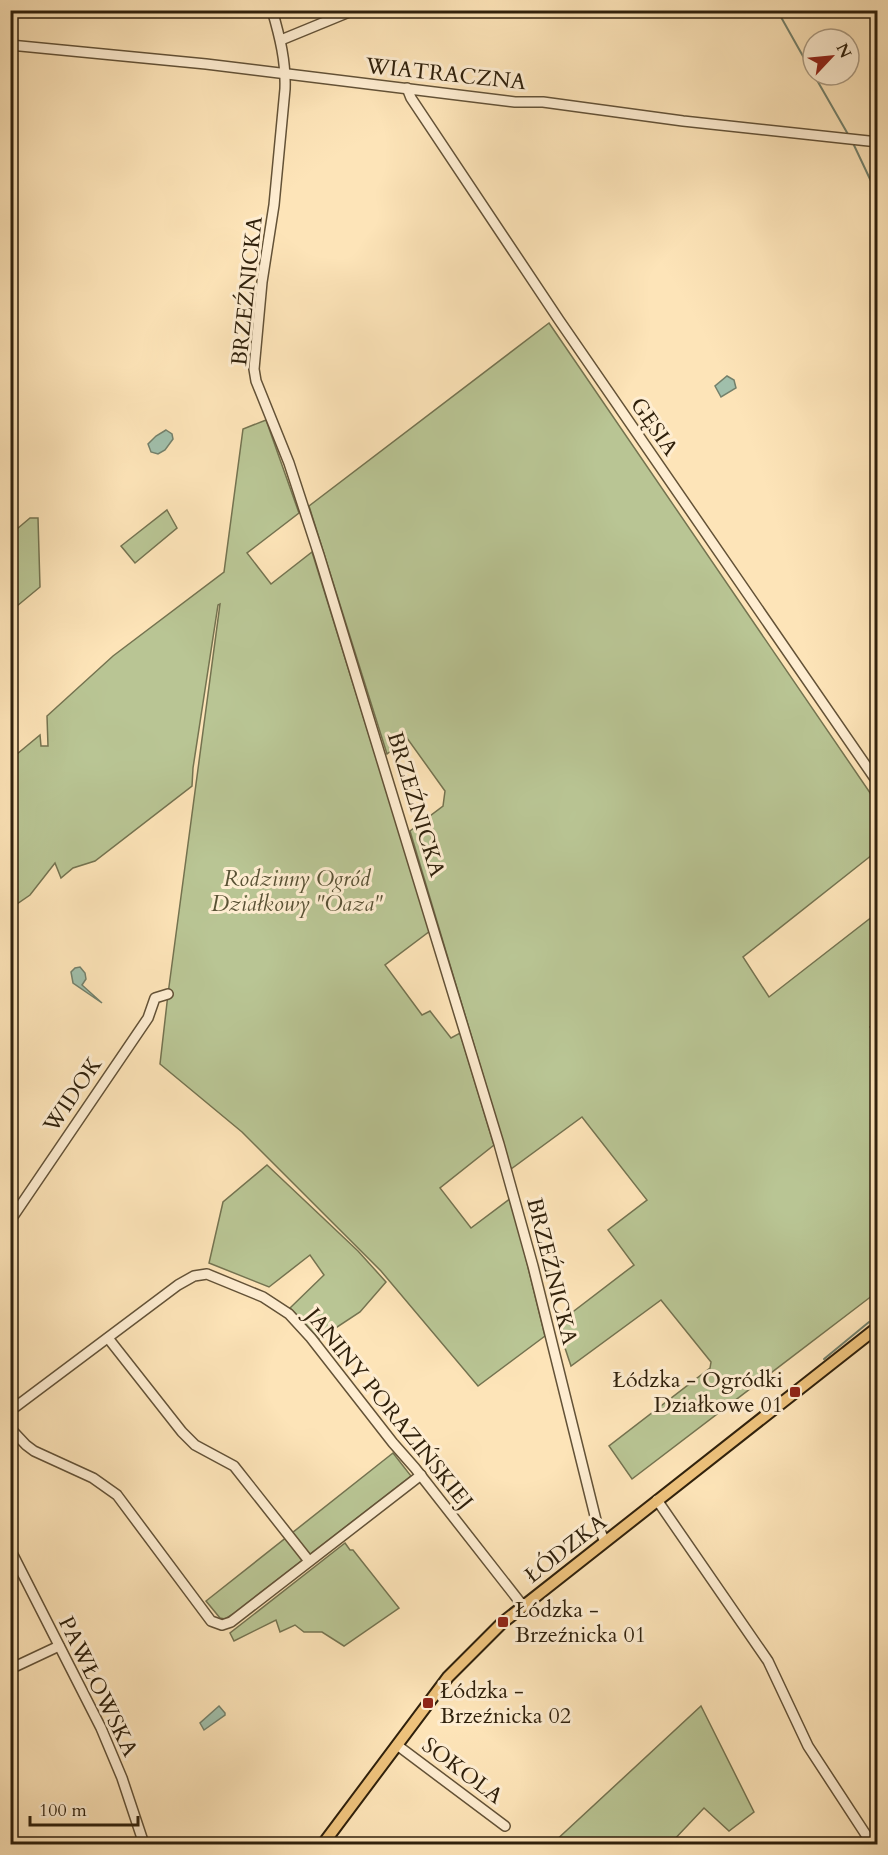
<svg xmlns="http://www.w3.org/2000/svg" width="888" height="1855" font-family="Cardo,serif">
<style>
.green{fill:#b9c594;stroke:#747350;stroke-width:1.5}
.water{fill:#a0bfab;stroke:#73806b;stroke-width:1.5}
.lines{fill:none;stroke-linecap:round;stroke-linejoin:round}
.stream{stroke:#73806b;stroke-width:2}
.minor-casing{stroke:#635237;stroke-width:12}
.major-casing{stroke:#30210c;stroke-width:14}
.minor{stroke:#feedd1;stroke-width:9}
.major{stroke:#eec27c;stroke-width:10}
.poi-dot{fill:#8f2418;stroke:#feedd1;stroke-width:2}
.labels{text-anchor:middle;stroke-width:6;stroke-linejoin:round;paint-order:stroke}
.street-label{font-size:22px;fill:#30210c;stroke:#feedd1}
.park-label{font-size:22px;font-style:italic;fill:#595235;stroke:#feedd1}
.poi-label{font-size:22px;fill:#30210c;stroke:#feedd1;text-anchor:start}
</style>
<rect width="100%" height="100%" fill="#fde4b8"/>
<filter id="stains"><feTurbulence type="fractalNoise" baseFrequency=".00333" numOctaves="4"/><feColorMatrix values="0 0 0 0 .2 0 0 0 0 .09 0 0 0 0 .02 0 0 0 .5 -.17"/></filter>
<radialGradient id="worn" r=".72"><stop offset=".6" stop-color="#630" stop-opacity="0"/><stop offset="1" stop-color="#630" stop-opacity=".3"/></radialGradient>
<g class="green">
<polygon points="549,323 877,803 877,851 743,957 769,997 877,913 877,1021 870,1027 878,1039 877,1292 632,1479 609,1446 710,1368 711,1362 661,1300 571,1366 557,1324 634,1265 608,1230 647,1200 582,1117 511,1169 410,831 443,806 445,791 407,738 387,754 309,506"/>
<polygon points="266,420 299,513 247,553 271,584 312,552 430,931 385,965 422,1015 430,1011 451,1038 460,1033 494,1145 440,1188 471,1228 511,1198 545,1336 478,1386 381,1271 242,1132 160,1064 168,994 220,604 218,605 193,768 192,786 95,861 73,868 61,878 55,863 30,895 11,908 11,759 40,735 41,746 48,746 47,716 113,656 224,572 243,429"/>
<polygon points="167,510 177,528 135,563 121,546"/>
<polygon points="30,518 38,518 40,587 11,611 11,534"/>
<polygon points="267,1165 358,1251 386,1282 360,1312 319,1339 290,1308 324,1275 310,1255 269,1287 209,1263 223,1202"/>
<polygon points="393,1453 411,1476 233,1614 225,1619 220,1618 206,1601"/>
<polygon points="345,1543 350,1550 353,1550 399,1608 344,1646 322,1632 304,1632 295,1625 280,1632 276,1620 234,1641 230,1633"/>
<polygon points="701,1706 754,1812 729,1831 704,1808 670,1844 552,1844"/>
</g>
<g class="water">
<polygon points="727,376 734,380 736,388 721,397 715,386"/>
<polygon points="166,430 172,434 173,439 165,450 158,454 151,452 148,444 156,436"/>
<polygon points="80,967 85,973 86,979 82,985 102,1003 73,983 71,972 75,968"/>
<polygon points="219,1706 225,1713 225,1715 204,1730 200,1723"/>
</g>
<g class="lines">
<g class="stream">
<polyline points="777,10 813,74"/>
<polyline points="814,75 849,136"/>
<polyline points="852,141 878,196"/>
<polyline points="877,1316 878,1315"/>
<polyline points="824,1359 869,1322"/>
</g>
<defs>
<g id="minor">
<path d="M272 10C280 37 286 62 285 89L274 205 262 282 254 369 256 381 289 463 319 555 499 1144 533 1266 597 1524 605 1542"/>
<polyline points="281,40 354,10"/>
<polyline points="10,45 206,64 515,102 543,102 683,121 878,142"/>
<polyline points="407,88 411,98 559,320 878,783"/>
<polyline points="10,1221 148,1018 155,998 168,994"/>
<polyline points="108,1338 182,1432 195,1445 234,1466 309,1561"/>
<polyline points="10,1411 178,1285 194,1276 207,1274 263,1297 289,1314 311,1338 393,1443 415,1468 523,1606"/>
<polyline points="10,1428 26,1445 34,1451 93,1478 117,1495 211,1621 222,1625 231,1622 421,1475"/>
<polyline points="657,1500 768,1661 808,1746 872,1844"/>
<polyline points="10,1549 101,1728 122,1778 144,1844"/>
<polyline points="10,1669 59,1646"/>
<polyline points="397,1745 505,1826"/>
</g>
<polyline id="major" points="323,1844 448,1677 502,1623 878,1327"/>
</defs>
<use href="#minor" class="minor-casing"/>
<use href="#major" class="major-casing"/>
<use href="#minor" class="minor"/>
<use href="#major" class="major"/>
</g>
<g class="poi-dot">
<rect x="789" y="1386" width="12" height="12" rx="3"/>
<rect x="497" y="1616" width="12" height="12" rx="3"/>
<rect x="422" y="1697" width="12" height="12" rx="3"/>
</g>
<g class="labels">
<g class="street-label">
<text transform="translate(446 73) rotate(6)" y="8">WIATRACZNA</text>
<text transform="translate(246 291) rotate(-84)" y="8">BRZEŹNICKA</text>
<text transform="translate(655 426) rotate(55)" y="8">GĘSIA</text>
<text transform="translate(417 804) rotate(73)" y="8">BRZEŹNICKA</text>
<text transform="translate(72 1094) rotate(-56)" y="8">WIDOK</text>
<text transform="translate(553 1271) rotate(76)" y="8">BRZEŹNICKA</text>
<text transform="translate(390 1408) rotate(51)" y="8">JANINY PORAZIŃSKIEJ</text>
<text transform="translate(565 1548) rotate(-38)" y="8">ŁÓDZKA</text>
<text transform="translate(99 1686) rotate(64)" y="8">PAWŁOWSKA</text>
<text transform="translate(463 1770) rotate(37)" y="8">SOKOLA</text>
</g>
<g class="park-label">
<text x="297" y="886">Rodzinny Ogród<tspan x="297" dy="25">Działkowy "Oaza"</tspan></text>
</g>
<g class="poi-label">
<text x="783" y="1387" text-anchor="end">Łódzka - Ogródki<tspan x="783" dy="25">Działkowe 01</tspan></text>
<text x="515" y="1617">Łódzka -<tspan x="515" dy="25">Brzeźnicka 01</tspan></text>
<text x="440" y="1698">Łódzka -<tspan x="440" dy="25">Brzeźnicka 02</tspan></text>
</g>
</g>
<rect width="888" height="1855" fill="none" stroke="#fde4b8" stroke-width="36"/>
<rect x="12" y="12" width="864" height="1831" fill="none" stroke="#30210c" stroke-width="3"/>
<rect x="18" y="18" width="852" height="1819" fill="none" stroke="#30210c" stroke-width="1.5"/>
<g transform="translate(831 57) rotate(64)"><circle r="28" fill="#feedd1" stroke="#ac9b82" stroke-width="1.5"/>
<path d="M0-4.5L10 22L0 15L-10 22Z" fill="#8f2418"/>
<text y="-9" font-size="16" font-weight="bold" text-anchor="middle" fill="#30210c">N</text>
</g>
<path d="M30 1816v9h108v-9" fill="none" stroke="#30210c" stroke-width="3"/>
<text x="39" y="1816" font-size="18" fill="#30210c" stroke="#feedd1" stroke-width="4.5" paint-order="stroke">100 m</text>
<rect width="100%" height="100%" filter="url(#stains)"/>
<rect width="100%" height="100%" fill="url(#worn)"/>
</svg>
